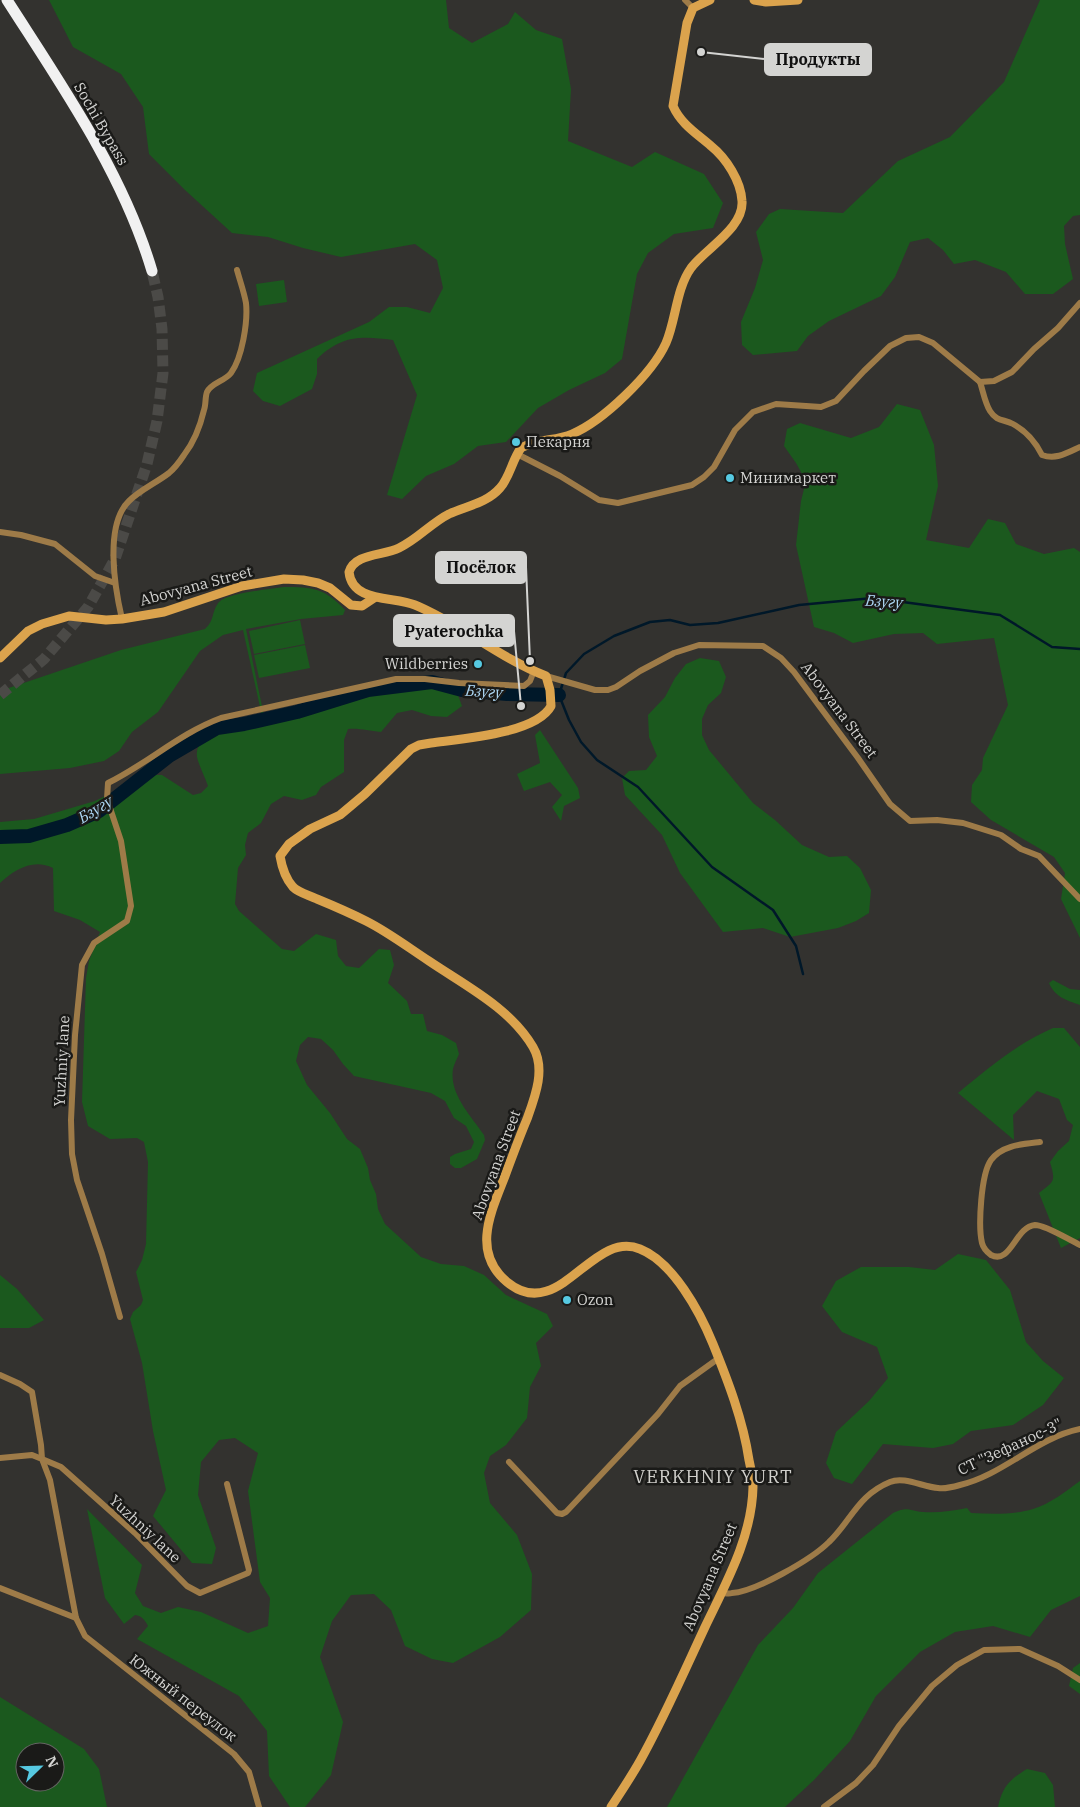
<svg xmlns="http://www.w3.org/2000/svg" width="1080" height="1807" font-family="'IBM Plex Serif',serif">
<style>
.green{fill:#1b591e;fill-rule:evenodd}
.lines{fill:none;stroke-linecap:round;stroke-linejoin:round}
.stream{stroke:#001829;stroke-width:2.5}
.river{stroke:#001829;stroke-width:14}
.highway-tunnel{stroke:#4b4a47;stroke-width:11;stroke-dasharray:11 5.5;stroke-linecap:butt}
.street{stroke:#9e7b48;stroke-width:6}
.secondary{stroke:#dba34d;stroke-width:9}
.highway{stroke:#f1f1f1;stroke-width:11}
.poi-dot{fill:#56c9e1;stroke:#1a1a18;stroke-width:2}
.labels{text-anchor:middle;stroke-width:5;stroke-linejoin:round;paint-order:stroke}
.street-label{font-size:15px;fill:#d4d4d2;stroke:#1a1a18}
.poi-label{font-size:15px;fill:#d4d4d2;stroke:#1a1a18;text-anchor:start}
.water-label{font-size:16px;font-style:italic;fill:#acd6f3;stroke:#1a1a18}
.quarter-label{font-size:18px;letter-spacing:1px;fill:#d1d0cc;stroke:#1a1a18}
.leader{fill:none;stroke:#d4d4d2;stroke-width:2}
.callout-dot{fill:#d4d4d2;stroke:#1a1a18;stroke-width:2}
.callout{fill:#d4d4d2;stroke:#d4d4d2;stroke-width:2}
.callout-label{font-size:16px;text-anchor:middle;font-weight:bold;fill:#111}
</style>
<rect width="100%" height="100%" fill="#33322f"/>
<g class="green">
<path d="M49 0H446L449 28 472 43 508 24 515 12 536 30 562 39 571 89 568 141 632 167 655 152 704 174 723 203 713 228 674 234 648 253 637 274 622 359 605 373 569 390 538 408 506 442 478 446 454 464 426 476 402 499 387 495 417 395 393 340C361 336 342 335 317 359V374L312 389 280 406 263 401 253 391 257 373 369 322 389 307H407L430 313 443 288 437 260 415 244 341 257 303 248 268 237 232 233 185 190 149 154 143 107 121 74 73 47Z"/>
<polygon points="1040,0 1080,0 1080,215 1073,216 1064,226 1065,244 1073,279 1053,294 1025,294 1006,272 975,260 954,264 943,250 928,238 910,242 895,277 881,296 829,321 808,336 797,351 753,355 742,345 741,322 755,288 763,260 756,232 769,214 780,209 843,213 898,161 950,137 1004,82"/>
<polygon points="284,280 287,302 259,306 256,284"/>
<polygon points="897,404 920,410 934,445 938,486 926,540 969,548 988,519 1005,523 1016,544 1044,554 1074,548 1080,552 1080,938 1061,899 1065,873 1054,857 991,820 971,802 972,785 982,770 983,758 1008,705 994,638 937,644 923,633 894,634 853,643 834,633 814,627 796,545 801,501 806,481 796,463 784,446 787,429 800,423 851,438 879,427"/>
<path d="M284 587C312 587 325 588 345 610L343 615 301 619 246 629 264 716 321 702 349 692 391 683 427 681 455 687 462 706 447 717 431 716 412 710 397 713 381 732C369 731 360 728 348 729L344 740V772L321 787 316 795 302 800 284 796 271 804 261 823 248 833 245 845 246 855 238 868 235 904 239 911 282 949 294 951 316 934 336 940 338 956 346 966 359 968 379 949 390 950 394 965 388 983 407 1001 411 1014H423L427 1031 442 1035 456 1043 459 1054C457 1059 454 1064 453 1069 449 1094 471 1116 484 1135L485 1140 477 1159 461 1168H455L450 1164V1157L455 1154 471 1149 474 1142 466 1126 454 1118 445 1101 431 1093 354 1076 343 1064 333 1050 321 1039 308 1037 300 1045 296 1061 307 1085 330 1113 347 1139 360 1149 368 1168 370 1180 376 1194 378 1209 385 1224 421 1257 441 1264 464 1266 484 1275 506 1295 547 1314 553 1326 536 1343 541 1366 530 1387 527 1418 506 1445 490 1456 484 1473 490 1503 517 1535 532 1574 531 1610 500 1637 453 1663 432 1659 405 1646 391 1610 374 1594 351 1595 332 1621 320 1657 343 1722 331 1775 305 1807H290L269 1776 267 1731 239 1696 137 1639 148 1626C145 1620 142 1616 135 1615L124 1624 105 1598 87 1509 142 1565 135 1593 143 1606 161 1613 178 1607 201 1612 248 1633 268 1626 270 1598 260 1582 248 1491 258 1453 235 1438 219 1440 201 1462 198 1495 216 1548 212 1564 192 1563 153 1516 166 1490 153 1431 142 1363 130 1319 133 1312 141 1305 143 1300 136 1272 142 1260 146 1244 148 1162 144 1142 137 1138 110 1139 88 1126 82 1102 86 978 89 961 100 932 80 920 54 911 53 868C33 858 14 870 0 883V822L34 819 95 801 149 775H162L193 795 201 793 208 786C205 777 199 766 197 757 193 730 244 723 262 716L243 630 223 635 200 651 158 712 132 732 119 751 104 761 70 768 0 774V691L121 650 205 629C215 620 211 612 219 602 228 593 270 589 284 587Z"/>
<polygon points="300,620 305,644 254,654 249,631"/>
<polygon points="305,645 310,668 259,678 254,655"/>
<polygon points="700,658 719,661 726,677 721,693 708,705 702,719 702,735 709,750 753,803 775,820 802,845 829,857 847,856 860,868 871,890 869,913 856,921 838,928 790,937 763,928 723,932 680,873 662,835 625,795 622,778 629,771 646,770 657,756 649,737 648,715 665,697 675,678 686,664"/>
<polygon points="540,730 578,788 580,798 564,806 561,821 552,807 562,795 550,782 524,791 517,774 540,763 535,735"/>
<path d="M1053 980 1070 989 1080 990V1005C1066 1000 1055 997 1049 983Z"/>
<path d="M1053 1028H1064L1080 1047V1238L1061 1248 1039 1193C1054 1181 1056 1182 1050 1162L1058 1151 1069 1141 1073 1125 1067 1120 1059 1099 1037 1091 1013 1115 1014 1140 958 1093C987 1069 1018 1043 1053 1028Z"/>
<polygon points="958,1254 986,1260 1010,1290 1026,1342 1043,1361 1064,1378 1043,1405 1013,1425 971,1431 953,1444 933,1448 883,1444 852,1484 834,1478 826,1463 836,1432 869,1401 888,1378 877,1347 842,1332 822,1306 836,1281 861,1267 909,1267 935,1270"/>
<polygon points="0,1275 17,1289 44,1320 29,1328 0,1328"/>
<path d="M1080 1481V1596L1051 1610 1030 1637 993 1626 955 1632 920 1652 876 1696 850 1741 814 1780 785 1807H667L758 1645 793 1608 818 1573 893 1513C909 1506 908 1511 923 1512 938 1513 952 1511 967 1508L971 1513C992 1514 1013 1515 1033 1509 1050 1504 1066 1491 1080 1481Z"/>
<polygon points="1080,1663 1080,1694 1069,1686 1073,1668"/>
<path d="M0 1697 84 1749 99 1769 107 1807H0ZM25 1752H55V1782H25Z"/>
<path d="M1027 1769 1045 1773 1053 1785 1055 1807H998C1002 1787 1010 1779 1027 1769Z"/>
</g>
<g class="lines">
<polyline class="stream" points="803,974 796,946 773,910 712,867 638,787 597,760 581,742 569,720 559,695 566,673 584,654 614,636 650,622 670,620 690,625 718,623 799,605 873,598 1000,615 1052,647 1080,649"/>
<polyline class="river" points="0,837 29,836 67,825 99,811 169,756 217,728 244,724 297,712 368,690 432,682 462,690 507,694 559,695"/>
<polyline class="highway-tunnel" points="0,695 44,659 88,607 115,559 147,464 157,421 163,373 162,329 158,297 152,271"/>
<g class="street">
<polyline points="685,0 693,8"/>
<path d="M980 382C983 391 985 403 990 411 997 422 1004 419 1013 424 1026 431 1036 443 1042 455 1056 460 1067 453 1080 447"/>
<polyline points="517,454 560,476 599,500 618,503 692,485 704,477 714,467 735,430 753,412 776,404 821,407 836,401 864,371 890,346 906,338 919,337 933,343 980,382 994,381 1012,372 1034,349 1058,328 1080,303"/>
<polyline points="0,532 21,535 55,544 95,576 115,583"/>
<path d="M122 619C115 589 104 525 129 501 140 490 156 483 169 473 175 468 180 461 184 455 194 442 200 427 204 410 206 405 205 397 207 392 211 383 225 381 231 373 242 358 248 322 246 303 244 292 240 281 237 270"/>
<polyline points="546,676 595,690 608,690 616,687 640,671 674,653 699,645 763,646 781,658 794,672 858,758 890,804 910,821 937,820 963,823 1001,835 1021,849 1039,856 1080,899"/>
<path d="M1040 1142C1023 1144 1002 1145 991 1160 981 1174 978 1226 982 1243 983 1247 987 1252 991 1255 1011 1265 1015 1227 1035 1225 1046 1225 1069 1240 1080 1245"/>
<path d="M120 1317 102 1254 77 1180 72 1154 71 1120 75 1035 82 965 94 943 127 921 131 906 121 841 107 799 108 783C147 764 180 733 221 718L396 679H425L459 683 524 686 530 681 534 671"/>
<polyline points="0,1375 20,1384 32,1392 41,1445 42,1459 61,1467 135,1533 187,1586 200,1593 248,1573 249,1570 227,1484"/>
<polyline points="0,1458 32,1455 42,1459 50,1480 76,1618 85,1636 234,1754 249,1772 259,1807"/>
<polyline points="509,1462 557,1513 562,1514 566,1512 658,1414 680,1386 719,1358"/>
<polyline points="0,1588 76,1618"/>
<path d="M721 1593C725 1593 729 1594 732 1593 755 1592 812 1559 829 1542 851 1521 858 1495 890 1482 904 1476 923 1487 938 1488 944 1489 953 1487 960 1485 1003 1475 1036 1438 1080 1429"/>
<polyline points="824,1807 856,1783 873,1765 899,1726 932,1686 957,1665 984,1650 1020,1649 1058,1666 1080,1680"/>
</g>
<g class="secondary">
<polyline points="754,0 766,2 798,0"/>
<polyline points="0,658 28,631 42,624 69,616 106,620 122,619 164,612 242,586 284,579 303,580 318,583 330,588 351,605 362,606 374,598"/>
<path d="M611 1807C621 1792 631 1777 640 1761 664 1718 684 1672 705 1627 726 1583 752 1537 753 1487 753 1478 751 1469 749 1460 743 1420 728 1381 713 1344 700 1312 673 1262 640 1249 592 1229 559 1325 507 1282 471 1252 491 1212 505 1176 512 1157 519 1138 527 1119 535 1097 546 1069 533 1047 510 1008 466 986 429 961 409 948 388 932 366 921 350 913 334 906 317 899 309 895 299 893 293 887 285 878 282 868 280 856L289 844 310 829 340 815 365 794 411 749 419 745 431 743C459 739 536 734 551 706L550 690 546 676C499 658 461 624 415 605 394 596 352 603 349 572 355 553 383 556 399 548 418 539 431 523 449 514 467 506 487 503 500 488 510 477 512 460 521 448 536 439 556 441 572 434 603 421 652 374 666 343 676 320 676 289 691 268 706 248 744 228 742 201 741 181 726 158 711 146 696 133 681 124 673 106L687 23 693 8 710 0"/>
</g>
<path class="highway" d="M7 0C62 86 123 173 152 271"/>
</g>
<g class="poi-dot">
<circle cx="516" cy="442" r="5"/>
<circle cx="730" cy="478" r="5"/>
<circle cx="478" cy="664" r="5"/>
<circle cx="567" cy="1300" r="5"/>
</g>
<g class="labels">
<g class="street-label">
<text transform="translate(101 124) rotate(60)" y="5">Sochi Bypass</text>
<text transform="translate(196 586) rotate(-15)" y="5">Abovyana Street</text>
<text transform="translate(839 710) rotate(53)" y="5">Abovyana Street</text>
<text transform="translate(62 1061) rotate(-87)" y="5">Yuzhniy lane</text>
<text transform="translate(496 1165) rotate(-70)" y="5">Abovyana Street</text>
<text transform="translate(1010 1447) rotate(-25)" y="5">СТ "Зефанос-3"</text>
<text transform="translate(145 1529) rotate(43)" y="5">Yuzhniy lane</text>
<text transform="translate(710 1577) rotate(-67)" y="5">Abovyana Street</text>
<text transform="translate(183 1698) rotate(38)" y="5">Южный переулок</text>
</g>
<g class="poi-label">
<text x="526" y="447">Пекарня</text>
<text x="740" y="483">Минимаркет</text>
<text x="468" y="669" text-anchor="end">Wildberries</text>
<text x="577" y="1305">Ozon</text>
</g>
<g class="water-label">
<text transform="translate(884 601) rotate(4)" y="6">Бзугу</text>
<text transform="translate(484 691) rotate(4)" y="6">Бзугу</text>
<text transform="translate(95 809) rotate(-31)" y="6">Бзугу</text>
</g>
<g class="quarter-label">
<text x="713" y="1483">VERKHNIY YURT</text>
</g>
</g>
<path class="leader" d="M701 52L765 59M530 661L526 567M521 706L514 631"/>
<g class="callout-dot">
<circle cx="701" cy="52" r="5"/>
<circle cx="530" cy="661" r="5"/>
<circle cx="521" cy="706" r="5"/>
</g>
<g class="callout">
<rect x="765" y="44" width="106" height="31" rx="5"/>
<rect x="436" y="552" width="90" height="31" rx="5"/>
<rect x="394" y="615" width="120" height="31" rx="5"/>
</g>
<g class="callout-label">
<text x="818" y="65">Продукты</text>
<text x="481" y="573">Посёлок</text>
<text x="454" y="637">Pyaterochka</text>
</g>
<g transform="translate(40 1767) rotate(67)"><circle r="24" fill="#1a1a18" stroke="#646462"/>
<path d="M0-4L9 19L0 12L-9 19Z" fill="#56c9e1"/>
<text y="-8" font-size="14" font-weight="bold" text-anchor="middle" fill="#d4d4d2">N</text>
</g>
</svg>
